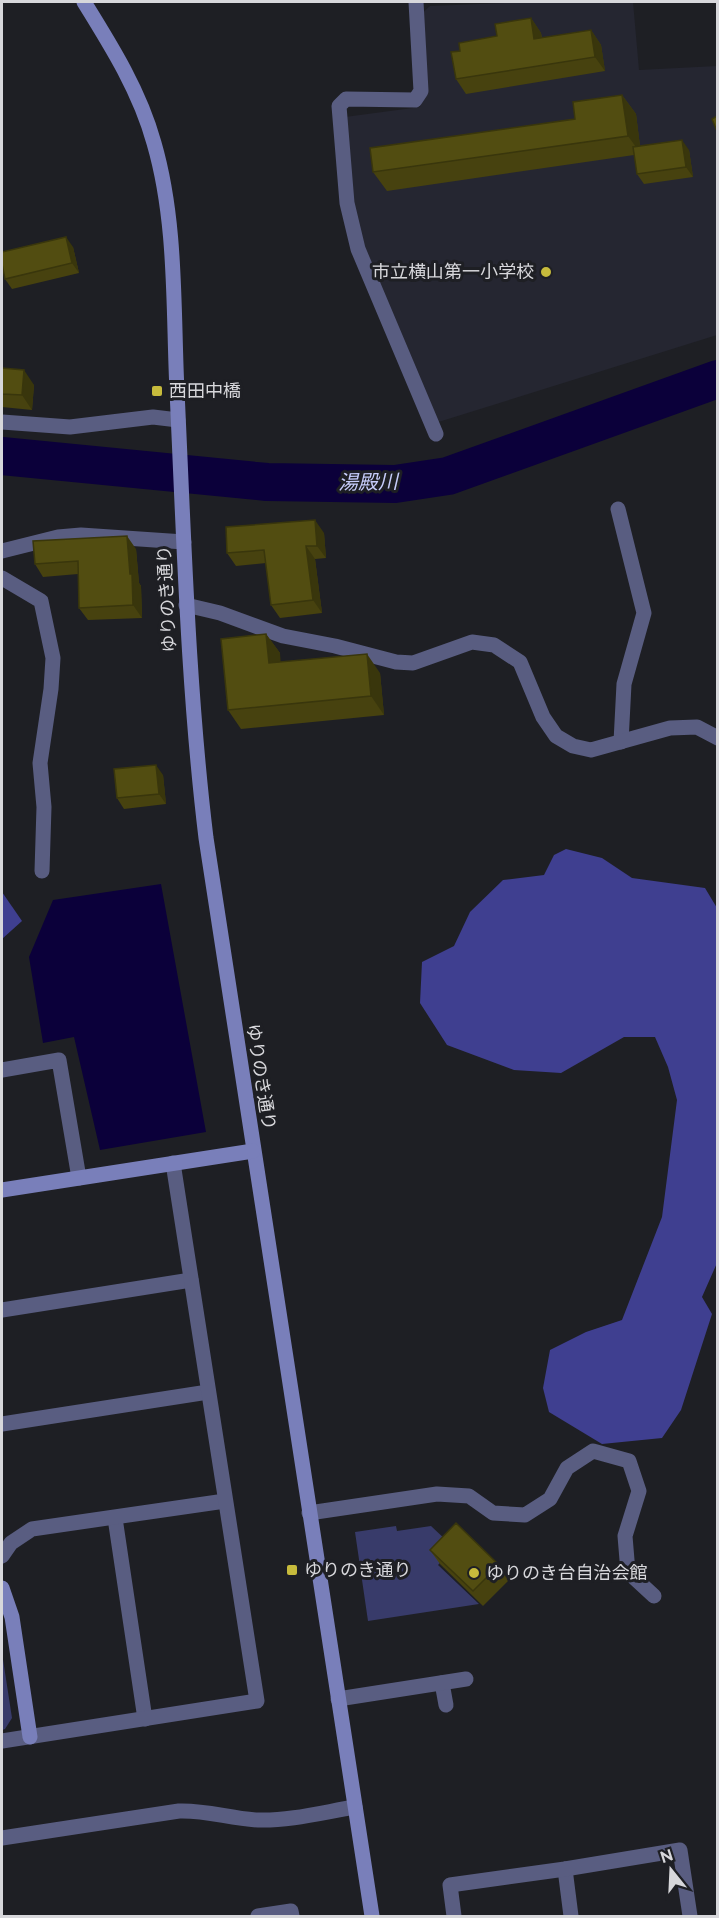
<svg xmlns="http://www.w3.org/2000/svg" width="719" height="1918" font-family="Raleway,'Noto Sans JP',sans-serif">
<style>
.built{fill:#252631}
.green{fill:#383b6a}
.forest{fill:#3f3f90}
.water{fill:#0b003a}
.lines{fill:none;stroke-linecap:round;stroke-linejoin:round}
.river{stroke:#0b003a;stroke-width:38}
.street{stroke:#595d81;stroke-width:15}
.secondary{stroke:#797fba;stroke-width:15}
.wall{fill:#47420f}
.shaded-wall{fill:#39360c}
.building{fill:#524d11;stroke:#39360c;stroke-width:1.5}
.poi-dot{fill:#c7bb3c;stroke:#1e1f24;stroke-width:2}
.labels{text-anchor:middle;stroke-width:6;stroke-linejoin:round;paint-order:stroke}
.poi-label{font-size:18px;fill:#d7d7db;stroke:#1e1f24;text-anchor:start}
.street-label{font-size:18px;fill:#d7d7db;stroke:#1e1f24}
.water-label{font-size:20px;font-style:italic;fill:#c6ccfa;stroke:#1e1f24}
</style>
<rect width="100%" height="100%" fill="#1e1f24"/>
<polygon class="built" points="531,2 633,2 639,70 717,66 717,335 432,424 350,209 345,117 420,107 426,93 420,15 430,6"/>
<g class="green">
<polygon points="396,1526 397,1531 431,1526 448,1542 451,1551 438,1565 479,1604 368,1621 355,1532"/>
<polygon points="2,1653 12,1718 5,1729 2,1730"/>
</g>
<g class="forest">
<polygon points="566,849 602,858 632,878 705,888 717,908 717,1263 702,1297 712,1314 681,1410 662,1438 602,1444 549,1412 543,1388 550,1350 586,1332 622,1320 662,1217 677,1100 668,1067 655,1037 624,1037 561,1073 514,1070 447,1045 420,1003 422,962 454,946 470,912 503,880 544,875 554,855"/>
<polygon points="2,892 22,921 2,939"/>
</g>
<polygon class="water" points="161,884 206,1132 100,1150 74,1037 43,1043 29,957 53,900"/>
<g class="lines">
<polyline class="river" points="2,456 267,482 395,484 448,476 718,379"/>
<g class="street">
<polyline points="416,2 421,91 415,100 346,99 339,106 347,203 358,249 436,434"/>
<polyline points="2,422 70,427 153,417 178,420"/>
<polyline points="618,509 644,613 624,684 621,742"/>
<polyline points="2,551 58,537 81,535 184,542"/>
<polyline points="2,578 41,601 53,658 51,689 40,763 44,807 42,871"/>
<polyline points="186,605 220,613 283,636 335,646 396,662 413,663 472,642 494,645 520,662 543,717 556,736 573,746 591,750 670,728 697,727 718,738"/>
<polyline points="2,1070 59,1060 79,1178"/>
<polyline points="2,1310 191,1280"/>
<polyline points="2,1424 208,1392"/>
<polyline points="309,1513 437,1494 469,1496 493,1513 525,1515 550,1499 567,1468 593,1451 629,1461 639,1491 625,1536 628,1572 654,1596"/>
<polyline points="115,1518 145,1719"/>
<polyline points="2,1556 11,1543 32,1529 225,1501"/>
<polyline points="442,1683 446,1705"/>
<polyline points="338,1699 466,1679"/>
<polyline points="2,1741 257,1701 173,1163"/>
<path d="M2 1838 179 1811C208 1810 230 1819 258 1820 290 1821 324 1812 355 1807"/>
<polyline points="565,1869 571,1916"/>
<polyline points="258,1916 291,1911 292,1916"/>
<polyline points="454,1916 450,1885 565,1869 680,1850 690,1916"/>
</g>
<g class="secondary">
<path d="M84 2C112 47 140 92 154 143 177 222 173 309 177 391 184 540 188 689 206 838L372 1916"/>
<polyline points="2,1190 253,1151"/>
<polyline points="2,1588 12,1617 30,1737"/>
</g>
</g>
<g class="wall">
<polygon points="531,18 541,33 542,38 591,30 601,45 605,71 466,94 456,79 460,51 497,36"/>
<polygon points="622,95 636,114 640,146 689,150 693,177 644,184 637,174 634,155 387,191 373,172 575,119"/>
<polygon points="73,247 79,273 12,289 5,279"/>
<polygon points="2,368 34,385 32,410 2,407"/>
<polygon points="324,533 326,558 315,559 322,613 280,618 271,605 266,563 236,566 227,553"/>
<polygon points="136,549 139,583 141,586 142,618 88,620 79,608 78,574 43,577 35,564"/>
<polygon points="266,634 280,653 280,662 380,673 384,715 241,729 228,710"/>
<polygon points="163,775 166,804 124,809 117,798"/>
<polygon points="430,1550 499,1565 509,1580 483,1606 440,1564"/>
</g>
<g class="shaded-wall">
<polygon points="531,18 541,33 544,54 534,39"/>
<polygon points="591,30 601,45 605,71 595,57"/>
<polygon points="622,95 636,114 641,154 628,136"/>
<polygon points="682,140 689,150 693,177 686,167"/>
<polygon points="66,237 73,247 79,273 72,263"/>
<polygon points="24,370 34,385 32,410 22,395"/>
<polygon points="315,520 324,533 326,558 317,546"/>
<polygon points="127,536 136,549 139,583 141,586 142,618 133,605"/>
<polygon points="306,546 315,559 322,613 313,600"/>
<polygon points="266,634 280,653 282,682 269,663"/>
<polygon points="367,654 380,673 384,715 371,696"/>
<polygon points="156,765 163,775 166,804 159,794"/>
</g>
<g class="building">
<polygon points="531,18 534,39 591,30 595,57 456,79 451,52 460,51 459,43 497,36 495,24"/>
<polygon points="622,95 628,136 373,172 370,148 575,119 573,102"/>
<polygon points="717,116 717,131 712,119"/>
<polygon points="682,140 686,167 637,174 633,147"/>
<polygon points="66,237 72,263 5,279 2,264 2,252"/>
<polygon points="2,368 24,370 22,395 2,394"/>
<polygon points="315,520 317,546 306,546 313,600 271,605 264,550 227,553 226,527"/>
<polygon points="127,536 130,574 132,574 133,605 79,608 78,561 35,564 33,541"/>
<polygon points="266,634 269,663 367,654 371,696 228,710 221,639"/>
<polygon points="156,765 159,794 117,798 114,769"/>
<polygon points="456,1523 499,1565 473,1591 430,1550"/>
</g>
<g class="poi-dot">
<circle cx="546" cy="272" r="6"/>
<rect x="151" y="385" width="12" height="12" rx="3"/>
<rect x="286" y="1564" width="12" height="12" rx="3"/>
<circle cx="474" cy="1573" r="6"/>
</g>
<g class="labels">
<g class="poi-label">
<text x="534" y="278" text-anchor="end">市立横山第一小学校</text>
<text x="169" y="397">西田中橋</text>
<text x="304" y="1576">ゆりのき通り</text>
<text x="486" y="1579">ゆりのき台自治会館</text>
</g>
<g class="street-label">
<text transform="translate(167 599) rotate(-93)" y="6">ゆりのき通り</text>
<text transform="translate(261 1077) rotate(81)" y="6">ゆりのき通り</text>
</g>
<g class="water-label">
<text transform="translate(368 482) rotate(-1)" y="7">湯殿川</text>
</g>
</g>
<rect width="719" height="1918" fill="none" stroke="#d7d7db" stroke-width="6"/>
<g transform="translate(671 1870) rotate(342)" stroke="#1e1f24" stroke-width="4.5" paint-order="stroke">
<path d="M0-4.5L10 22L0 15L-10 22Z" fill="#d7d7db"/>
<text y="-9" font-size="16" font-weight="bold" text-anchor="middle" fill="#d7d7db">N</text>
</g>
</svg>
